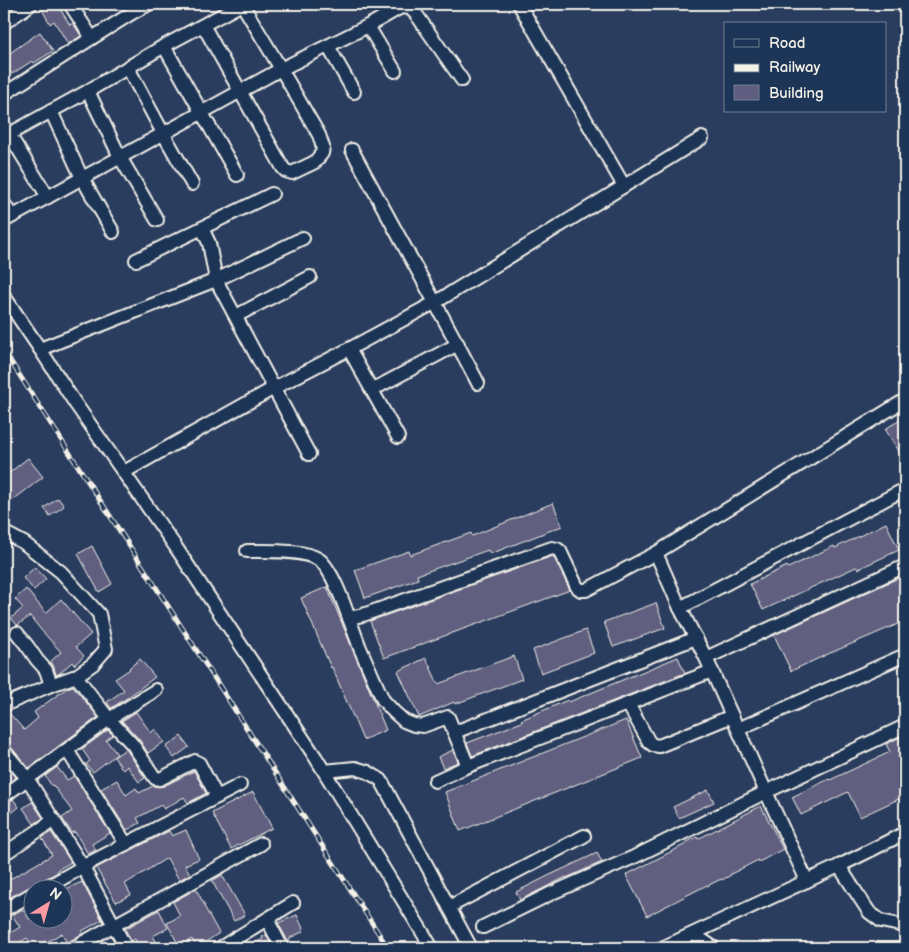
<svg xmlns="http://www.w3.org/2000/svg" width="909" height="952" font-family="'Balsamiq Sans',sans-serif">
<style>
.building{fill:#605e80;stroke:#f4f1e8}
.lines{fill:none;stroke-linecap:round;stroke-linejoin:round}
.minor-casing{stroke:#f4f1e8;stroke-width:16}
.minor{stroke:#1d3557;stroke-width:12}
.rail-casing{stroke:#f4f1e8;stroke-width:5}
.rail{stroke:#1d3557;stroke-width:3;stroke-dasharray:9;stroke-linecap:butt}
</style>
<rect width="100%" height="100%" fill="#2a3d5f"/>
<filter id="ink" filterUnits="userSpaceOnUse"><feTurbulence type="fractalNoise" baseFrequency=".02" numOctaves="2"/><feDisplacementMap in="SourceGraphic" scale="10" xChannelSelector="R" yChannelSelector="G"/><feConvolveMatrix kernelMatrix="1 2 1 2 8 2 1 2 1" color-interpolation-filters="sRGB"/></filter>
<g filter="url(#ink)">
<g class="building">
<polygon points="39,4 57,4 70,25 73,23 81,36 68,44 54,21 50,24"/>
<polygon points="40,32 53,51 34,63 32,61 12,74 4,62 4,57"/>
<polygon points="905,417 905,461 885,429"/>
<polygon points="28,458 43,477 4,507 4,477"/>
<polygon points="58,498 64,506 50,516 44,508"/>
<polygon points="553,503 562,526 490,554 488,550 417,575 418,579 365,598 355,570 409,551 410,555 471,533 472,536"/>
<polygon points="886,523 899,550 858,569 856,567 763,610 750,584 787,566 788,568 834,546 835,548"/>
<polygon points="92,546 112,584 99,592 78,554"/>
<polygon points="553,556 570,590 384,658 370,621"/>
<polygon points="35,567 46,579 34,590 23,578"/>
<polygon points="905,575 905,621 828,654 791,671 774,635"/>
<polygon points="327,587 386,730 363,740 332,667 331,668 301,598"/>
<polygon points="26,589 46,613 61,599 91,634 76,647 84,656 74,665 72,662 60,673 56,675 54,667 50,662 61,652 41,630 30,616 18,625 17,625 11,618 23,608 15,599"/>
<polygon points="656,603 665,628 613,647 604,622"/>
<polygon points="586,630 594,653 541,673 533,650"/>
<polygon points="514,656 522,679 455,704 454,702 419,717 398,671 426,658 438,684"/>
<polygon points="678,657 685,673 472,756 467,743 522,722 521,720 568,700 569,702"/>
<polygon points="140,659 155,677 127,698 111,708 107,702 124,690 115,679 130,669 129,668"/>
<polygon points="73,686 98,717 29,768 10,746 4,743 4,719 10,714 24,730 38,718 34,712 67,688"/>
<polygon points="136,712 151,733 155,729 164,742 148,753 139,739 122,721"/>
<polygon points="626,720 642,758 460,831 445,792"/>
<polygon points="108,730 113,735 106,740 117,754 93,772 86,764 90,761 82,749"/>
<polygon points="181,736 189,747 174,758 166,747"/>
<polygon points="900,737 902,741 905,740 905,796 860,817 848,792 801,815 792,797 829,779 830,780 890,752 886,744"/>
<polygon points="126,749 145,778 139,782 127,766 123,770 114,757"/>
<polygon points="453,750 458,762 443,768 438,757"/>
<polygon points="4,763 16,777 4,786"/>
<polygon points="57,767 67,780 74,776 110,833 92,844 96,850 88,854 75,832 72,833 62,818 72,811 53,785 52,786 45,776"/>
<polygon points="194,771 206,793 188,803 184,797 164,809 161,805 137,818 140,823 127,830 101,789 117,780 126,795 136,788 139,793 153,786 158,787 164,786"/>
<polygon points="708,790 714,802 679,818 673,807"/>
<polygon points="253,792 272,828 231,849 212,813"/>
<polygon points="13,799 19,807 4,819 4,804 8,803"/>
<polygon points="32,802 43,818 34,824 23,808"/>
<polygon points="761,806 783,849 759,862 758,860 731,874 731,875 722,880 721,879 707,886 707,885 647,916 626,875 686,844 685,843 697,837 698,839"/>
<polygon points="186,830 199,859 185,865 190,874 179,880 167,858 125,884 131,895 116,902 96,868 169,831 172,836"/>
<polygon points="51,832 71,862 57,870 58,872 5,900 4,870 10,879 52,855 42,838"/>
<polygon points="597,853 602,862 566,878 566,877 520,900 516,892 550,875"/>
<polygon points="222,875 245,915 234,921 212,881"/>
<polygon points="82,882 102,920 82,931 83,933 67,943 62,933 47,942 46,941 34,948 27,938 10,948 4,948 4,937 20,927 12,915 23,909 29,919 31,918 32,920 68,920 62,908 62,891 66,890 59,890 65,886 66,889"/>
<polygon points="196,889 205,906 204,906 219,933 197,948 192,939 179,946 167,923 180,916 173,902"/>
<polygon points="159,910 168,928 153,936 160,948 140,948 135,939 131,941 125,929"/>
<polygon points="297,915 304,931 290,938 291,939 288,941 278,923"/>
<polygon points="266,935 273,948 245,948 263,939 262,937"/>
</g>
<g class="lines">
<defs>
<g id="minor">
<polyline points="519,4 624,186"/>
<polyline points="4,23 31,4"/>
<polyline points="368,26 395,71"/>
<polyline points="92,38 132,13 149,4"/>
<polyline points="164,46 237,175"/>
<polyline points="328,46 354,92"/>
<polyline points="128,68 163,133 192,184"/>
<polyline points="88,91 120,157 157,220"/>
<polyline points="4,94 92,38 70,4"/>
<polyline points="51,111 82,178 113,232"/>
<polyline points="4,126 48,197"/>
<polyline points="4,137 88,91 164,46 242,4 281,69 319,135 323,147 322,153 315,162 292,173 286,171 283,168 203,25"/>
<path d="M352 150C394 228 437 305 478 383"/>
<polyline points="4,204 12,216"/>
<polyline points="4,221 281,69 368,26 401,7 410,8 416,14 462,80"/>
<polyline points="202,228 209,243 216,280 303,238"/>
<polyline points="136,260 272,194"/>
<polyline points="4,296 40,349 75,403 175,546 316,758 432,948"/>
<polyline points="236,316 310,277"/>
<polyline points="40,349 216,280 309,454"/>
<polyline points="349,349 398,437"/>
<polyline points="372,390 458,344"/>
<polyline points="124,472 274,388 349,349 436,302 702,138"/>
<path d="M247 551C266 551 309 549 322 562 334 575 343 602 349 618L363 615 552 548 557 549 560 551 577 587 581 590H586L656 553 905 400"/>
<polyline points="656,553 680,608 706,658 766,792 807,881"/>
<polyline points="680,608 905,489"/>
<polyline points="349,618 360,648 383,700 394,712 404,721 414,725 423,726 448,717 468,766"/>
<polyline points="17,633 28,647 37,660 46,670 51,685"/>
<polyline points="706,658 905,566"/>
<polyline points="76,676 109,719 133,745 155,778 160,779 195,761 199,763 217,797"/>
<polyline points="628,704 649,742 653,745 659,746 732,716"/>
<polyline points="4,705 51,685 76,676 93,664 106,649 99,614 61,572 24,543 9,535"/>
<polyline points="738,729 905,655"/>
<polyline points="455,732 696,638"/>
<polyline points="67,750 126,844"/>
<polyline points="4,751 27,778 83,867 126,948"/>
<polyline points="324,771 355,768 368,772 381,780 471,948"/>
<polyline points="435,781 468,766 712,671"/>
<polyline points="4,796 109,719 156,690"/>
<polyline points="4,854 54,820"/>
<polyline points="839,866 869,912 881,921 905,926"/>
<polyline points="42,890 93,861 240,785"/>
<polyline points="449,907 584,836"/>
<polyline points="4,910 32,894"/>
<polyline points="267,919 282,948"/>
<polyline points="483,927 552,893 634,857 766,792 905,726"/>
<polyline points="693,934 714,948"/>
<polyline points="73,948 261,844"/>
<polyline points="220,948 293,903"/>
<polyline points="662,948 839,866 905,833"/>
</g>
</defs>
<use href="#minor" class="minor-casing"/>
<use href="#minor" class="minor"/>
<defs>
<polyline id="rail" points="4,351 388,948"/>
</defs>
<use href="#rail" class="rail-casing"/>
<use href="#rail" class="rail"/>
</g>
</g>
<rect width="909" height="952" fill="none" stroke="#1d3557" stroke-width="20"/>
<rect x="10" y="10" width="889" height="932" fill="none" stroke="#f4f1e8" stroke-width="2" filter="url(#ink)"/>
<rect x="724" y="22" width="162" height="90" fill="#1d3557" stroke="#738091"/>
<rect x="734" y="39" width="25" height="8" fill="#1d3557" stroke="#738091"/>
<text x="769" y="48" font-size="15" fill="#f4f1e8">Road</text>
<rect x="734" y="64" width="25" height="8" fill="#f4f1e8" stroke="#738091"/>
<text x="769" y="72" font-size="15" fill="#f4f1e8">Railway</text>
<rect x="734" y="85" width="25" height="15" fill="#605e80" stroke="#738091"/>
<text x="769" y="98" font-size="15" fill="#f4f1e8">Building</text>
<g transform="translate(48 904) rotate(37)"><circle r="24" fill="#1d3557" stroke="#738091"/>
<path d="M0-4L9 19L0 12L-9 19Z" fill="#ff9aa2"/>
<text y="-8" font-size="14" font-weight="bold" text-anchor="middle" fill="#f4f1e8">N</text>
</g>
</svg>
